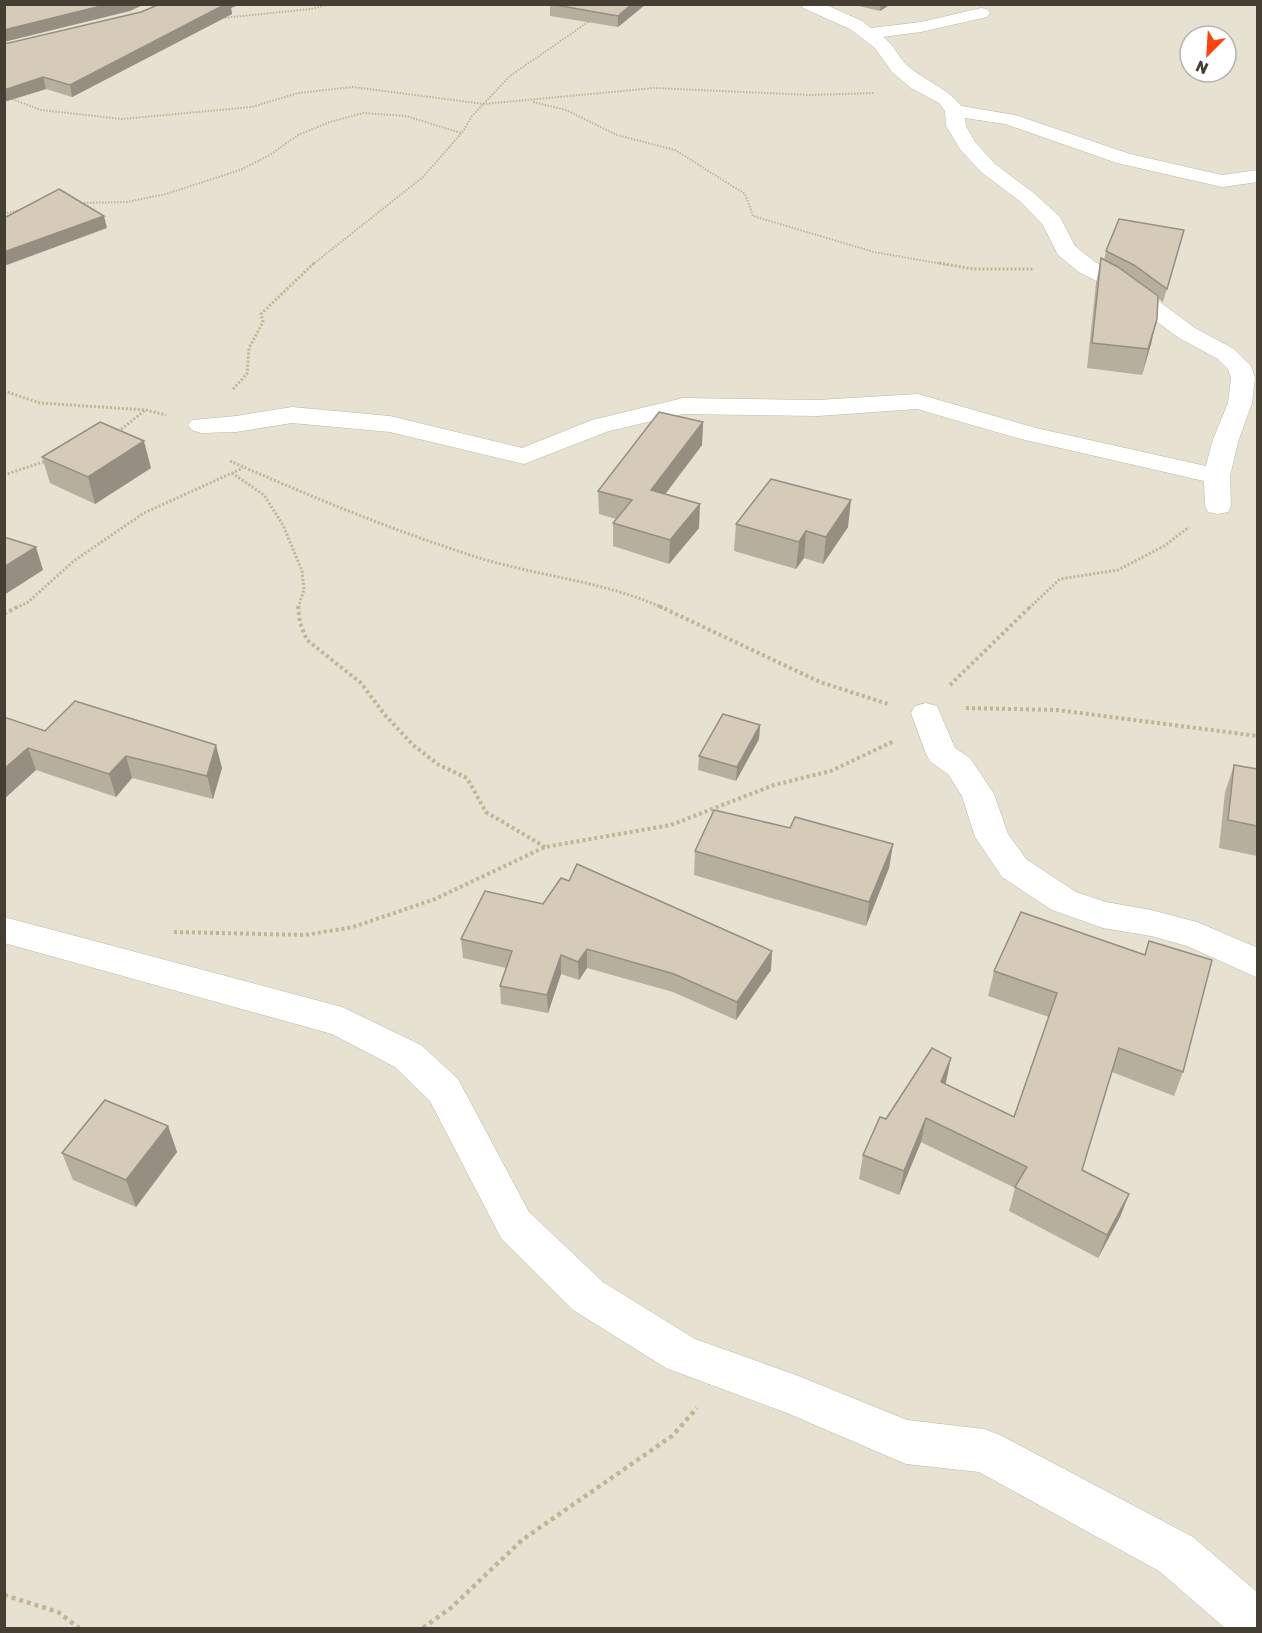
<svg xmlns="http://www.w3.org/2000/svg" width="1262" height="1633" font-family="Rubik,sans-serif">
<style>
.residential{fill:#e7e1d1;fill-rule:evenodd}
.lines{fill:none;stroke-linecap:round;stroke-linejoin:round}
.minor-casing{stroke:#bfb7a5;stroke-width:1}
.path-far3{stroke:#c1b595;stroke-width:2;stroke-dasharray:1.5 1.5;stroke-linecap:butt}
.path-far2{stroke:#c1b595;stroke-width:3;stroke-dasharray:2 2;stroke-linecap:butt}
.path-far1{stroke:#c1b595;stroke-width:4;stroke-dasharray:3 3;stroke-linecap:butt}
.path{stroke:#c1b595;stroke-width:4.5;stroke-dasharray:4 4;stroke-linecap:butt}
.minor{fill:#fff;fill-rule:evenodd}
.wall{fill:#b7af9e}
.shaded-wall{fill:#958e81}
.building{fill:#d5cbb8;stroke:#958e81;stroke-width:1.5}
</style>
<rect width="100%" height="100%" fill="#f3efe3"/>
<path class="residential" d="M5 5H1257V1628H5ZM1190 36H1226V72H1190Z"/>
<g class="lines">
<defs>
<g id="minor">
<path d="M801 4H824L862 21 871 28 921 22 981 8 987 9 990 13 987 17 921 32 883 37C894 45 899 58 908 66 925 81 948 88 961 106L1015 115 1130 154 1222 175 1258 170V182L1222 187 1117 163 1005 124 965 118 966 126 975 142 995 164 1035 194 1060 217 1075 246 1095 262 1130 280 1195 328 1234 349 1251 366 1255 378 1252 403 1238 442 1230 476 1231 506 1228 512 1218 514 1208 512 1205 506 1204 481 1021 439 917 409 818 416 683 414 609 431 524 464 390 432 292 423 236 432 201 433 192 430 188 425 192 420 236 416 292 407 390 416 522 448 592 420 683 398 818 400 918 394 1036 428 1206 466 1212 442 1228 403 1231 378 1228 369 1218 359 1179 338 1114 290 1079 272 1058 255 1043 225 1021 202 981 172 960 149 946 126 945 111 939 103 911 88 892 72 875 48 850 29 803 8Z"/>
<polygon points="926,703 937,706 955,748 970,758 994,794 1008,834 1026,859 1076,892 1106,902 1151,910 1197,922 1258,948 1258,978 1187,946 1151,936 1103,928 1052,910 1002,877 975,837 962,796 948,774 931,762 926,754 911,713 915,706"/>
<polygon points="4,917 342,1007 421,1045 458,1079 529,1212 603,1282 695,1339 796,1375 907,1420 984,1429 1000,1435 1193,1537 1258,1593 1258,1628 1225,1628 1159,1571 979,1472 906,1464 787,1413 666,1368 573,1310 501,1238 430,1101 395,1067 332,1034 4,943"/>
</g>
</defs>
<use href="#minor" class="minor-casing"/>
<g class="path-far3">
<polyline points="222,18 311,9 331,4"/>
<polyline points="4,96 41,110 122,119 252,107 298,93 353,87 484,104 654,88 810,95 875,93"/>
<polyline points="533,102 566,110 617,135 675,150 745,194 753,216 874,252 948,265"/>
<polyline points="78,203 127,202 166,194 240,170 270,155 298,135 330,122 363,113 406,116 461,133"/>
<polyline points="4,214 23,209"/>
<polyline points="312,265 423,177 464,130 472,116 510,76 591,20"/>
</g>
<g class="path-far2">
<polyline points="939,263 973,269 1034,269"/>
<polyline points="233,389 247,374 249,348 263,322 261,314 314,263"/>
<polyline points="4,391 40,403 146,410 166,415"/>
<polyline points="118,432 145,410"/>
<path d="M230 461C314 498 399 533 486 560 545 577 606 582 663 608"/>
<polyline points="232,473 264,495 283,525 302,571 304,590 298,608"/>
<polyline points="4,475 46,461"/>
<polyline points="16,608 28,602 75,560 144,513 243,468"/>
<polyline points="1029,608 1060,579 1118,570 1164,546 1189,527"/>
</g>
<g class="path-far1">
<polyline points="298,606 300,623 307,640 361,683 385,715 413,745 439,765 467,778 486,812 545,847"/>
<polyline points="659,606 820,682 888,704"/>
<polyline points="4,614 19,606"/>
<polyline points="950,685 1031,606"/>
<polyline points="966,708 1057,710 1258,736"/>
<polyline points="174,932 305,935 353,927 435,899 545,847 671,825 774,785 831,771 894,741"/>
</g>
<g class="path">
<polyline points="4,1595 58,1612 79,1628"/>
<polyline points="423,1628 452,1607 522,1540 672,1436 697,1408"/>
</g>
<use href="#minor" class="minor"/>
</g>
<g class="wall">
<polygon points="646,4 618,27 550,16 550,4"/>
<polygon points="850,4 891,4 880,11"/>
<polygon points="231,8 232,14 72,97 46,89 4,102 4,44"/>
<polygon points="1184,230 1163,302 1158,298 1151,344 1142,375 1087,368 1096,283 1101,258 1104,260 1106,251"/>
<polygon points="703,422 702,445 665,494 699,528 669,564 613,546 613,523 616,519 599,514 598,491"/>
<polygon points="42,457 151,468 95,504 50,483"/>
<polygon points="736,524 848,527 823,564 804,558 796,569 734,551"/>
<polygon points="4,717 45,731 222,768 213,799 132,778 116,797 36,770 4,799"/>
<polygon points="760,725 759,739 736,781 698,770 699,756"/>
<polygon points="1234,765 1257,769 1257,856 1219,848 1225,792"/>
<polygon points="790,828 893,844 889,868 866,926 694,875 695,851"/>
<polygon points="485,891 771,970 736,1020 673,992 587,968 579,980 561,974 548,1013 501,1004 500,986 506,968 463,958 461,939"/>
<polygon points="1021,912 1183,1072 1174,1096 1112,1072 1082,1170 1129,1194 1120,1217 1098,1258 1009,1211 1015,1188 921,1142 899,1195 859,1179 863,1155 886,1119 945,1084 1014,1117 1049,1017 988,996 994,971"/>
<polygon points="168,1126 177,1152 136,1207 73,1180 62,1153"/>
</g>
<g class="shaded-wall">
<polygon points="109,4 145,4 130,11 4,42 4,30"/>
<polygon points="222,4 241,4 231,8 232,14 72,97 70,85"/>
<polygon points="632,4 646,4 618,27 618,16"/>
<polygon points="881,4 891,4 880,11"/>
<polygon points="43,77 46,89 4,102 4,90"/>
<polygon points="104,216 107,228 4,266 4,252"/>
<polygon points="1157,319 1151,344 1142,375 1148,349"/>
<polygon points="703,422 702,445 651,513 651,490"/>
<polygon points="144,441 151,468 95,504 88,477"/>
<polygon points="851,500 848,527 823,564 826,537"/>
<polygon points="700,504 699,528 669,564 670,540"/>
<polygon points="806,531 804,558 796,569 799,542"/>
<polygon points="36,547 43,570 4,595 4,567"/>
<polygon points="760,725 759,739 736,781 737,767"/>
<polygon points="216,745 222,768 213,799 207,776"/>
<polygon points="28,748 36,770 4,799 4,769"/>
<polygon points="126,756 132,778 116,797 109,774"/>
<polygon points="893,844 889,868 866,926 869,902"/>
<polygon points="587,949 587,968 579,980 578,962"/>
<polygon points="772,951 771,970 736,1020 737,1002"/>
<polygon points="561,955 561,974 548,1013 547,995"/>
<polygon points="951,1058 946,1082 936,1106 941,1082"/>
<polygon points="926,1118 921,1142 899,1195 904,1171"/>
<polygon points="168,1126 177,1152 136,1207 126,1180"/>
<polygon points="1129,1194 1120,1217 1098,1258 1107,1235"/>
</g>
<g class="building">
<polygon points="4,4 109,4 4,30"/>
<polygon points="160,4 226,4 70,85 43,77 4,90 4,44 141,12"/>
<polygon points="550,4 632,4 618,16"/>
<polygon points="59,189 104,216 4,252 4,218"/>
<polygon points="1119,219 1184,230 1167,289 1134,265 1106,251"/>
<polygon points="1101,258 1118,267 1158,296 1157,319 1148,349 1092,343"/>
<polygon points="659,412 703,422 651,490 700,504 670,540 613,523 632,500 598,491"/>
<polygon points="100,422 144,441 88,477 42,457"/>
<polygon points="771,479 851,500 826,537 806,531 799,542 736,524"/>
<polygon points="4,537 36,547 4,567"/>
<polygon points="75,701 216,745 207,776 126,756 109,774 28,748 4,769 4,717 45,731"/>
<polygon points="723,714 760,725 737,767 699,756"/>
<polygon points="1234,765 1257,769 1257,826 1228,820"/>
<polygon points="714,810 790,828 795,817 893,844 869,902 695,851"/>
<polygon points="577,864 772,951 737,1002 674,974 587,949 578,962 561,955 547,995 500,986 512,951 461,939 485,891 543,904 561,878 569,881"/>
<polygon points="1021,912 1145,955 1149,941 1212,960 1183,1072 1119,1048 1082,1170 1129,1194 1107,1235 1015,1187 1027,1167 926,1118 904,1171 863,1155 880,1117 886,1119 932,1048 951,1058 941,1082 1014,1117 1057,993 994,971"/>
<polygon points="105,1100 168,1126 126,1180 62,1153"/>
</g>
<rect width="1262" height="1633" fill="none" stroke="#453f33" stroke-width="12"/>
<g transform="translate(1208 54) rotate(204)"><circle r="28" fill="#ffffff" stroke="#b5b2ad" stroke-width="1.5"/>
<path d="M0-4.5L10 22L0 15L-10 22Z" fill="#ff410e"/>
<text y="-9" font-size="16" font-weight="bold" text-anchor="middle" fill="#453f33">N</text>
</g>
</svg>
